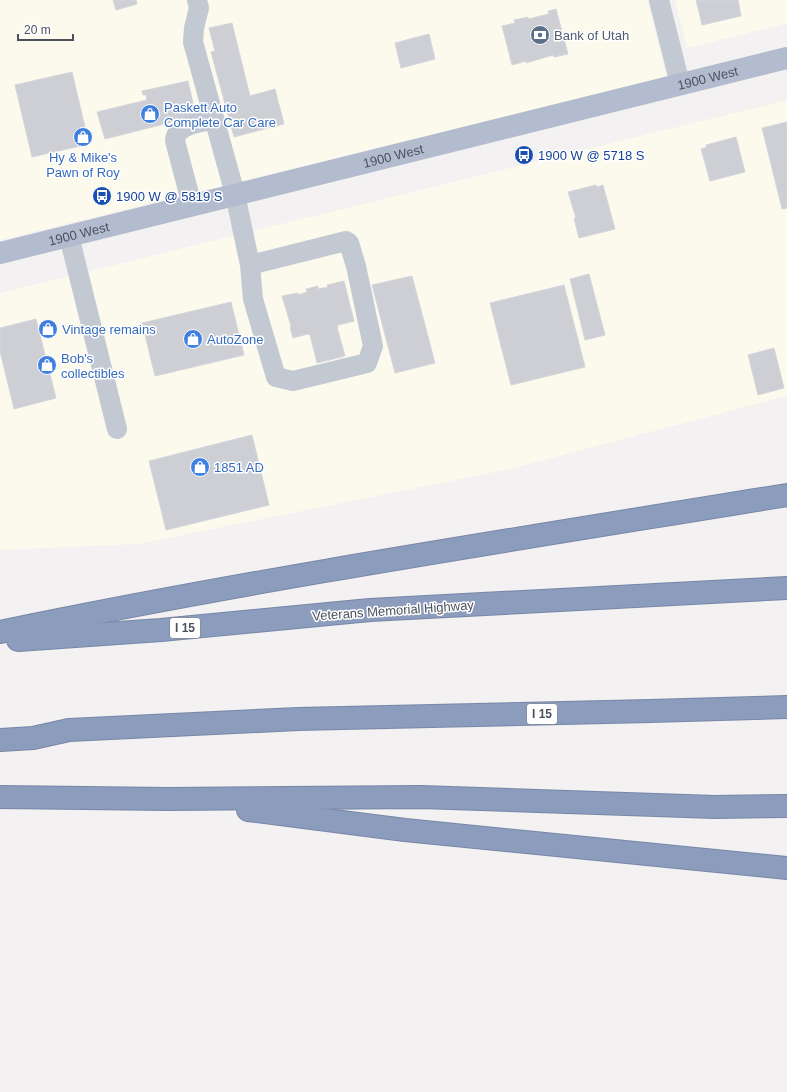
<svg xmlns="http://www.w3.org/2000/svg" width="787" height="1092" font-family="Helvetica,sans-serif">
<style>
.commercial{fill:#fcf9ed}
.building{fill:#cecfd5;stroke:#d5d6dc}
.lines{fill:none;stroke-linecap:round;stroke-linejoin:round}
.highway-casing{stroke:#7787a8;stroke-width:24}
.minor{stroke:#c3c9d2;stroke-width:20}
.major{stroke:#b3bcce;stroke-width:22}
.highway{stroke:#8c9cbc;stroke-width:22}
.labels{text-anchor:middle;stroke-width:3;stroke-linejoin:round;paint-order:stroke}
.shield{fill:#fff;stroke:#80858e;stroke-width:1}
.shield-label{font-size:12px;font-weight:bold;fill:#4a515d}
.service-label{font-size:13px;fill:#4e5e75;stroke:#fff;text-anchor:start}
.street-label{font-size:13px;fill:#4a515d;stroke:#fff}
.shop-label{font-size:13px;fill:#366cbe;stroke:#fff;text-anchor:start}
.transit-label{font-size:13px;fill:#164399;stroke:#fff;text-anchor:start}
</style>
<rect width="100%" height="100%" fill="#f3f1f1"/>
<g class="commercial">
<polygon points="0,0 647,0 667,78 0,240"/>
<polygon points="675,0 787,0 787,23 687,48"/>
<polygon points="787,100 787,396 510,469 139,544 0,550 0,293"/>
</g>
<g class="building">
<polygon points="113,0 136,0 137,4 116,10"/>
<polygon points="696,0 738,0 741,16 702,25"/>
<polygon points="556,9 568,54 554,57 553,55 526,63 526,61 512,65 502,26 515,23 514,20 528,17 528,19 549,14 548,11"/>
<polygon points="232,23 250,96 275,89 284,124 234,137 211,52 215,51 209,28"/>
<polygon points="429,34 435,59 401,68 395,43"/>
<polygon points="72,72 89,144 32,157 15,85"/>
<polygon points="188,81 196,116 105,139 97,112 147,100 146,95 143,95 142,91"/>
<polygon points="787,122 787,208 782,209 762,128"/>
<polygon points="736,137 745,172 710,181 701,149 707,147 706,145"/>
<polygon points="596,185 597,187 603,185 615,229 579,238 574,218 576,218 568,192"/>
<polygon points="589,274 605,335 585,340 570,279"/>
<polygon points="412,276 435,363 395,373 372,285"/>
<polygon points="344,281 354,321 338,325 338,327 337,327 345,356 317,363 310,335 308,334 293,338 290,327 291,326 282,296 298,293 298,295 307,292 306,289 318,286 318,289 328,287 327,285"/>
<polygon points="564,285 585,367 511,385 490,303"/>
<polygon points="231,302 244,355 155,376 142,323"/>
<polygon points="36,319 56,398 14,409 0,351 0,328"/>
<polygon points="774,348 784,388 758,395 748,355"/>
<polygon points="252,435 269,505 166,530 149,461"/>
</g>
<g class="lines">
<defs>
<g id="highway">
<path d="M0 632C261 578 524 538 787 495"/>
<polyline points="18,640 161,630 370,610 787,588"/>
<polyline points="0,740 33,738 69,730 298,719 650,711 787,707"/>
<polyline points="0,797 168,799 421,797 715,807 787,806"/>
<polyline points="248,810 405,830 787,868"/>
</g>
</defs>
<use href="#highway" class="highway-casing"/>
<g class="minor">
<polyline points="197,0 199,8 194,28 193,42 235,194 250,265 253,299 276,377 293,381 367,363 373,346 356,266 349,243 346,241 250,265"/>
<polyline points="659,0 680,84"/>
<path d="M192 205 175 141C176 124 200 123 214 119"/>
<polyline points="69,236 117,429"/>
</g>
<path class="major" id="s1" d="M0 253 787 58"/>
<use href="#highway" class="highway"/>
</g>
<defs>
<symbol id="bank-disc" viewBox="-11 -11 22 22"><circle r="9.5" fill="#5c6f8a" stroke="#fff"/><path d="M-6-4H6V4H-6ZM0-2.3a2.3 2.3 0 1 0 0 4.6a2.3 2.3 0 1 0 0-4.6Z" fill="#fff"/></symbol>
<symbol id="shop-disc" viewBox="-11 -11 22 22"><circle r="9.5" fill="#3f7fe0" stroke="#fff"/><path d="M-5-2.5h2.3a2.7 3.5 0 0 1 5.4 0H5L5.5 6h-11ZM-1.5-2.5h3a1.5 2.3 0 0 0-3 0Z" fill="#fff"/></symbol>
<symbol id="bus-disc" viewBox="-11 -11 22 22"><circle r="9.5" fill="#1a4fb4" stroke="#fff"/><path d="M-5-6H5V4H4V6H2V4H-2V6H-4V4H-5ZM-3.5-4V0h7V-4ZM-3.5 1.2v1.5H-2V1.2ZM2 1.2v1.5H3.5V1.2Z" fill="#fff"/></symbol>
</defs>
<g fill-rule="evenodd">
<use href="#bank-disc" x="529" y="24" width="22" height="22"/>
<use href="#shop-disc" x="139" y="103" width="22" height="22"/>
<use href="#shop-disc" x="72" y="126" width="22" height="22"/>
<use href="#bus-disc" x="513" y="144" width="22" height="22"/>
<use href="#bus-disc" x="91" y="185" width="22" height="22"/>
<use href="#shop-disc" x="37" y="318" width="22" height="22"/>
<use href="#shop-disc" x="182" y="328" width="22" height="22"/>
<use href="#shop-disc" x="36" y="354" width="22" height="22"/>
<use href="#shop-disc" x="189" y="456" width="22" height="22"/>
</g>
<g class="labels">
<g class="shield">
<rect x="170" y="618" width="30" height="20" rx="3"/>
<rect x="527" y="704" width="30" height="20" rx="3"/>
</g>
<g class="shield-label">
<text x="185" y="632">I 15</text>
<text x="542" y="718">I 15</text>
</g>
<g class="service-label">
<text x="554" y="40">Bank of Utah</text>
</g>
<g class="street-label">
<text dy="5" stroke="none"><textPath href="#s1" startOffset="729">1900 West</textPath></text>
<text dy="5" stroke="none"><textPath href="#s1" startOffset="405">1900 West</textPath></text>
<text dy="5" stroke="none"><textPath href="#s1" startOffset="81">1900 West</textPath></text>
<text transform="translate(393 610) rotate(-4)" y="5">Veterans Memorial Highway</text>
</g>
<g class="shop-label">
<text x="164" y="112">Paskett Auto<tspan x="164" dy="15">Complete Car Care</tspan></text>
<text x="83" y="162" text-anchor="middle">Hy &amp; Mike's<tspan x="83" dy="15">Pawn of Roy</tspan></text>
<text x="62" y="334">Vintage remains</text>
<text x="207" y="344">AutoZone</text>
<text x="61" y="363">Bob's<tspan x="61" dy="15">collectibles</tspan></text>
<text x="214" y="472">1851 AD</text>
</g>
<g class="transit-label">
<text x="538" y="160">1900 W @ 5718 S</text>
<text x="116" y="201">1900 W @ 5819 S</text>
</g>
</g>
<path d="M18 34v6h55v-6" fill="none" stroke="#4a515d" stroke-width="2"/>
<text x="24" y="34" font-size="12" fill="#4a515d" stroke="#ffffff" stroke-width="3" paint-order="stroke">20 m</text>
</svg>
